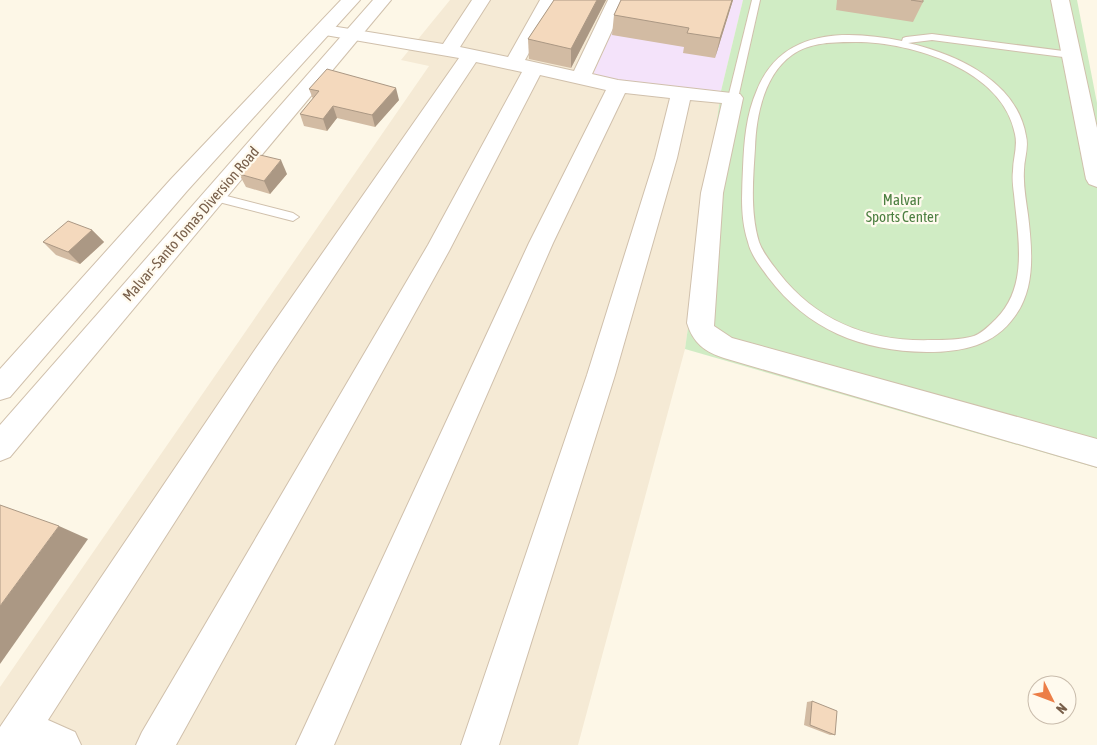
<svg xmlns="http://www.w3.org/2000/svg" width="1097" height="745" font-family="'Asap Condensed',sans-serif">
<style>
.residential{fill:#f5ead5}
.education{fill:#f4e3fa}
.green{fill:#d0ecc4}
.lines{fill:none;stroke-linecap:round;stroke-linejoin:round}
.service-casing{stroke:#d0c0ac;stroke-width:2}
.minor-casing{stroke:#d0c0ac;stroke-width:2}
.tertiary-casing{stroke:#d0c0ac;stroke-width:2}
.service{fill:#fff;fill-rule:evenodd}
.minor{fill:#fff;fill-rule:evenodd}
.tertiary{fill:#fff;fill-rule:evenodd}
.wall{fill:#d2bba3}
.shaded-wall{fill:#ab9884}
.building{fill:#f4d9bd;stroke:#ab9884}
.labels{text-anchor:middle;stroke-width:4.5;stroke-linejoin:round;paint-order:stroke}
.park-label{font-size:15px;fill:#4c7f41;stroke:#fffaee}
.street-label{font-size:15px;fill:#785f4a;stroke:#fffaee}
</style>
<rect width="100%" height="100%" fill="#fdf7e7"/>
<polygon class="residential" points="450,0 626,0 591,79 721,91 685,349 578,745 0,745 0,687 429,66 401,60"/>
<polygon class="education" points="626,0 743,0 721,91 591,79"/>
<polygon class="green" points="743,0 1077,0 1097,103 1097,468 685,349 721,91"/>
<g class="lines">
<defs>
<g id="service">
<polygon points="752,0 760,0 738,98 733,101 728,98"/>
<path d="M932 34 1071 52 1076 55 1071 58 932 40 908 43C956 54 1017 81 1026 136 1029 148 1024 159 1024 170 1023 185 1026 200 1028 215 1032 249 1036 287 1015 316 994 346 962 352 927 352 861 351 808 330 768 277 760 266 751 255 748 242 740 218 742 193 743 168 744 142 746 115 757 90 782 28 846 30 902 41L903 38 906 37ZM856 42C912 42 1003 70 1015 134 1018 147 1013 158 1013 171 1012 178 1013 186 1014 194 1018 237 1029 286 996 319 990 325 982 333 974 336 961 340 945 340 932 340 871 342 817 322 779 273 772 264 763 253 759 242 750 212 753 179 755 148 756 116 764 75 792 55 810 42 834 42 856 42Z"/>
<polygon points="215,193 293,213 299,217 293,221 211,200 209,197"/>
</g>
<g id="minor">
<path d="M472 0H490L460 47 508 57 540 0H558L525 60 574 71 608 0H626L592 74 618 80 740 94 743 98 723 193 714 326 732 338 1097 439V467L724 358C705 352 693 343 687 323L701 193 722 103 690 100 677 158 615 375 499 745H461L587 375 655 158 670 98 625 93 553 243 334 745H296L529 243 606 90 540 75 449 251 176 745H136L142 732 428 245 522 72 476 62 274 367 48 720 75 732 81 745H0V727L254 351 459 58 325 35 319 34 316 30 319 26 325 25 443 44Z"/>
<polygon points="1051,0 1069,0 1097,128 1097,187 1089,184 1086,179"/>
</g>
<g id="tertiary">
<polygon points="341,0 360,0 187,191 10,397 0,400 0,369 171,179"/>
<polygon points="373,0 391,0 10,457 0,461 0,425"/>
</g>
</defs>
<use href="#service" class="service-casing"/>
<use href="#minor" class="minor-casing"/>
<use href="#tertiary" class="tertiary-casing"/>
<use href="#service" class="service"/>
<use href="#minor" class="minor"/>
<use href="#tertiary" class="tertiary"/>
</g>
<g class="wall">
<polygon points="554,0 606,0 571,68 529,59 528,39"/>
<polygon points="621,0 733,0 715,58 683,53 684,47 612,35 614,15"/>
<polygon points="837,0 923,0 923,2 913,22 836,10"/>
<polygon points="309,89 399,100 375,127 337,118 327,131 304,126 300,114 313,99"/>
<polygon points="239,174 287,174 270,194 246,187"/>
<polygon points="92,230 104,242 80,264 56,255 43,242"/>
<polygon points="812,701 835,735 830,735 804,725 807,702"/>
</g>
<g class="shaded-wall">
<polygon points="597,0 606,0 571,68 571,49"/>
<polygon points="732,0 733,0 715,58 720,38"/>
<polygon points="396,88 399,100 375,127 372,115"/>
<polygon points="333,106 337,118 327,131 323,119"/>
<polygon points="281,160 287,174 270,194 264,181"/>
<polygon points="92,230 104,242 80,264 68,252"/>
<polygon points="59,526 88,539 0,664 0,606"/>
</g>
<g class="building">
<polygon points="554,0 597,0 571,49 528,39"/>
<polygon points="621,0 732,0 720,38 687,33 689,28 614,15"/>
<polygon points="911,0 923,0 923,2"/>
<polygon points="327,69 396,88 372,115 333,106 323,119 300,114 319,91 309,89"/>
<polygon points="256,154 281,160 264,181 239,174"/>
<polygon points="68,221 92,230 68,252 43,242"/>
<polygon points="0,505 59,526 0,606"/>
<polygon points="812,701 837,711 835,735 810,725"/>
</g>
<g class="labels">
<g class="park-label">
<text x="902" y="205">Malvar<tspan x="902" dy="17">Sports Center</tspan></text>
</g>
<g class="street-label">
<text transform="translate(191 224) rotate(-49)" y="5">Malvar–Santo Tomas Diversion Road</text>
</g>
</g>
<g transform="translate(1052 700) rotate(132)"><circle r="24" fill="#fffaee" stroke="#c9bcac"/>
<path d="M0-4L9 19L0 12L-9 19Z" fill="#ec7e47"/>
<text y="-8" font-size="14" font-weight="bold" text-anchor="middle" fill="#785f4a">N</text>
</g>
</svg>
